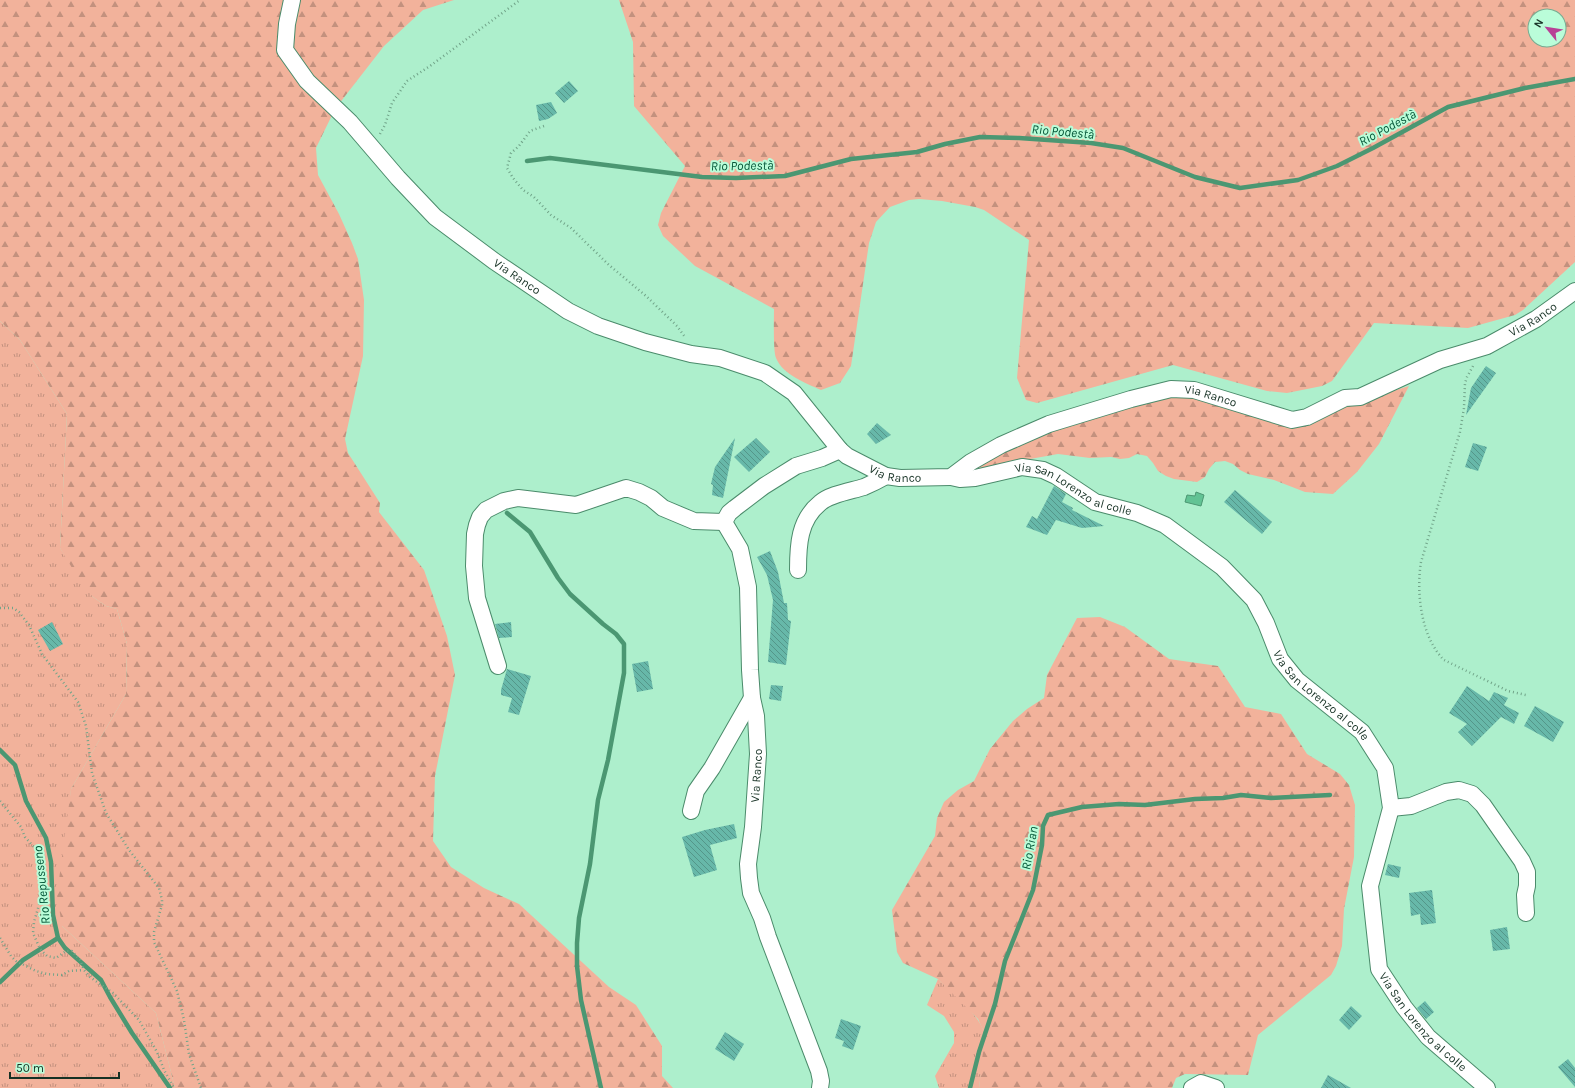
<svg xmlns="http://www.w3.org/2000/svg" width="1575" height="1088" font-family="Karla,sans-serif">
<style>
.grass{fill:url(#grass-tufts)}
.forest{fill:url(#forest-firs);fill-rule:evenodd}
.water{fill:#62c394;stroke:#4b9772}
.lines{fill:none;stroke-linecap:round;stroke-linejoin:round}
.stream{stroke:#4b9772;stroke-width:4.5}
.building{fill:url(#building-back-hatch)}
.minor-casing{stroke:#4b8b6b;stroke-width:18}
.path{stroke:#71a489;stroke-width:2.5;stroke-dasharray:1 3;stroke-linecap:butt}
.minor{stroke:#fff;stroke-width:16}
.labels{text-anchor:middle;stroke-width:4;stroke-linejoin:round;paint-order:stroke}
.street-label{font-size:12px;fill:#163124;stroke:#bafdd9}
.water-label{font-size:13px;font-style:italic;fill:#065739;stroke:#bafdd9}
</style>
<defs>
<pattern id="grass-tufts" width="24" height="20" patternUnits="userSpaceOnUse"><rect width="24" height="20" fill="#f2b29b"/><path d="M3 7l-1-3M5 7V3M7 7l1-3M15 17l-1-3M17 17v-4M19 17l1-3" fill="none" stroke="#c3917e"/></pattern>
<pattern id="forest-firs" width="22" height="20" patternUnits="userSpaceOnUse"><rect width="22" height="20" fill="#f2b29b"/><path d="M5 1l3.5 6h-7zM16 11l3.5 6h-7z" fill="#c3917e"/></pattern>
<pattern id="building-back-hatch" width="6" height="6" patternUnits="userSpaceOnUse"><rect width="6" height="6" fill="#67b8a9"/><path d="M-1 5l2 2M0 0l6 6M5-1l2 2" fill="none" stroke="#549689"/></pattern>
</defs>
<rect width="100%" height="100%" fill="#adefcc"/>
<g class="grass">
<polygon points="0,321 20,340 67,414 60,548 93,597 106,606 117,609 127,644 126,694 71,789 62,926 156,1013 175,1088 0,1088"/>
<path d="M938 979C951 991 978 1014 983 1030 987 1046 981 1071 979 1088H939L935 1076 954 1043V1032L944 1016 927 1005Z"/>
</g>
<g class="forest">
<polygon points="0,0 454,0 423,10 384,46 335,109 316,148 318,175 339,214 352,243 358,259 364,300 363,356 345,439 348,453 380,503 379,512 424,570 447,636 455,675 435,776 433,841 451,867 484,888 519,904 609,987 636,1005 662,1046 662,1076 673,1088 175,1088 156,1013 62,926 57,895 71,789 126,694 127,644 117,609 106,606 93,597 83,586 60,548 67,414 20,340 0,321"/>
<path d="M619 0H1575V262L1523 310 1515 315 1468 328 1374 323 1332 381 1322 386 1287 393 1267 391 1173 365 1037 403 1026 400 1017 378 1029 240 984 210 975 207 942 201 919 199 909 200 890 207 876 222 869 243 851 366 840 383 821 390C806 383 783 375 776 358 773 351 774 319 774 309L695 266 663 236 658 225 661 213 685 166 634 106 633 42ZM1535 16H1559V40H1535Z"/>
<polygon points="1409,386 1379,444 1357,472 1333,494 1305,492 1274,480 1248,474 1240,470 1233,464 1225,461 1215,462 1209,469 1205,477 1197,482 1174,479 1166,476 1158,471 1153,463 1147,456 1137,454 1129,458 1120,459 1111,457 1090,458 1058,454 974,469 1020,441 1155,398 1188,395 1289,424 1338,410 1367,399"/>
<polygon points="1100,617 1125,627 1169,659 1218,666 1245,707 1281,714 1307,754 1340,774 1349,785 1355,805 1354,857 1344,909 1342,946 1336,966 1331,975 1258,1035 1248,1075 1185,1074 1176,1078 1172,1088 979,1088 984,1042 983,1030 978,1019 938,979 903,963 897,952 892,910 935,836 937,818 944,802 958,790 974,781 990,749 1013,721 1027,709 1044,698 1047,675 1077,618"/>
</g>
<polygon class="water" points="1196,492 1204,495 1201,506 1185,502 1187,495 1195,496"/>
<g class="lines">
<g class="stream">
<polyline points="527,161 550,158 702,177 736,178 785,176 851,159 917,152 945,144 980,137 1019,138 1091,143 1123,148 1195,177 1240,188 1298,180 1337,166 1373,148 1448,107 1525,88 1575,79"/>
<polyline points="507,513 530,532 558,578 570,594 603,624 616,634 624,644 624,673 608,760 598,800 590,864 579,918 577,943 577,966 581,1000 601,1088"/>
<polyline points="0,750 15,765 26,801 46,838 51,862 53,915 58,938 65,948 101,980 110,997 132,1033 170,1088"/>
<polyline points="0,982 23,960 58,938"/>
<polyline points="970,1088 979,1052 995,1004 1005,961 1033,890 1042,845 1043,826 1048,815 1082,807 1119,804 1145,805 1195,799 1223,798 1241,795 1271,798 1330,795"/>
</g>
</g>
<g class="building">
<polygon points="569,81 578,91 564,103 555,93"/>
<polygon points="551,102 557,113 548,119 539,121 536,105"/>
<polygon points="1486,366 1496,373 1466,415 1471,388"/>
<polygon points="877,423 891,435 876,444 867,434"/>
<polygon points="735,438 723,498 712,495 713,485 711,484 715,467"/>
<polygon points="756,438 770,452 749,472 734,457"/>
<polygon points="1473,443 1487,447 1478,471 1465,467"/>
<polygon points="1054,486 1066,494 1062,502 1073,508 1072,510 1104,526 1082,528 1056,520 1047,535 1026,527 1032,516 1037,519"/>
<polygon points="1235,490 1272,522 1262,534 1224,502"/>
<polygon points="770,551 778,572 784,603 787,603 788,620 791,621 786,665 768,662 773,600 767,575 757,557"/>
<polygon points="52,622 63,644 50,651 38,630"/>
<polygon points="511,622 512,637 499,638 495,624"/>
<polygon points="648,661 653,689 637,692 632,664"/>
<polygon points="507,669 531,676 519,715 508,712 512,698 501,695 501,690"/>
<polygon points="771,685 783,686 781,701 769,699"/>
<polygon points="1467,686 1489,701 1494,692 1508,698 1504,705 1519,713 1514,724 1501,717 1472,746 1458,732 1467,724 1449,713"/>
<polygon points="1535,706 1564,722 1553,742 1524,726"/>
<polygon points="734,824 737,838 710,845 717,870 694,877 682,837 705,830"/>
<polygon points="1388,864 1401,867 1399,878 1385,875"/>
<polygon points="1432,890 1436,923 1421,925 1420,914 1411,916 1409,893"/>
<polygon points="1507,927 1510,949 1493,951 1490,930"/>
<polygon points="1425,1001 1434,1012 1426,1019 1417,1008"/>
<polygon points="1351,1006 1362,1016 1349,1030 1339,1020"/>
<polygon points="841,1019 861,1026 853,1050 842,1046 844,1041 835,1038"/>
<polygon points="725,1032 744,1044 734,1061 715,1049"/>
<polygon points="1568,1059 1575,1068 1575,1087 1558,1067"/>
<polygon points="1328,1075 1351,1088 1321,1088"/>
</g>
<g class="lines">
<defs>
<g id="minor">
<path id="s1" d="M292 0 287 24 285 50 307 81 350 122 398 178 435 217 494 261 568 311 598 326 645 342 691 354 720 358 765 373 794 393 840 450 847 456 886 476 900 478 951 477 971 462 1001 445 1049 424 1131 399 1171 389 1194 390 1292 420 1307 417 1345 398 1360 397 1440 360 1487 346 1536 319 1575 291"/>
<path id="s2" d="M951 477 960 479 975 478 1022 467 1043 470 1056 476 1095 502 1137 513 1165 525 1222 567 1254 600 1266 623 1280 659 1297 680 1362 732 1385 768 1391 808 1370 886 1379 969 1404 1007 1428 1037 1487 1088"/>
<path d="M798 570C798 545 799 520 820 503 830 494 851 491 864 487 871 484 879 480 886 476"/>
<polyline points="498,666 477,598 474,566 475,534 477,525 480,517 486,510 504,501 518,498 576,505 626,488 639,492 651,498 663,508 694,521 724,522"/>
<polyline points="1391,808 1411,806 1446,792 1459,790 1472,794 1483,805 1522,861 1527,872 1527,886 1525,895 1526,913"/>
<polyline points="691,811 696,791 712,768 752,698"/>
<path id="s3" d="M820 1088 821 1081 819 1071 768 937 762 918 751 893 749 878 748 864 753 827 758 754 756 716 752 698 750 670 748 587 740 549 724 522 729 513 735 508 764 486 796 466 822 458 840 450"/>
<polyline points="1192,1088 1201,1083 1216,1088"/>
</g>
</defs>
<use href="#minor" class="minor-casing"/>
<g class="path">
<polyline points="544,126 530,131 519,146 511,153 507,168 513,178 523,190 534,197 551,215 571,228 609,265 646,296 677,326 685,337"/>
<polyline points="380,134 385,125 392,103 407,81 430,66 520,0"/>
<path d="M1473 366 1467 377 1465 383 1464 408 1460 432 1421 562C1416 593 1421 637 1444 660L1508 691 1526 695"/>
<polyline points="0,608 13,608 19,612 29,625 42,654 78,702 86,726 92,773 106,813 129,850 159,888 162,900 162,905 154,932 154,942 177,991 184,1020 189,1054 201,1088"/>
<polyline points="0,801 21,827 25,837 33,846 41,851 44,857 44,888 34,922 33,933 40,949 47,956 56,958 66,951 72,951 80,960 84,970 90,977 113,993 139,1020 157,1052 164,1070 174,1088"/>
<polyline points="0,938 11,956 16,961 36,971 47,974 62,975 69,971 84,970"/>
</g>
<use href="#minor" class="minor"/>
</g>
<g class="labels">
<g class="street-label">
<text dy="4" stroke="none"><textPath href="#s1" startOffset="377">Via Ranco</textPath></text>
<text dy="4" stroke="none"><textPath href="#s1" startOffset="1500">Via Ranco</textPath></text>
<text dy="4" stroke="none"><textPath href="#s1" startOffset="1152">Via Ranco</textPath></text>
<text dy="4" stroke="none"><textPath href="#s1" startOffset="816">Via Ranco</textPath></text>
<text dy="4" stroke="none"><textPath href="#s2" startOffset="129">Via San Lorenzo al colle</textPath></text>
<text dy="4" stroke="none"><textPath href="#s2" startOffset="465">Via San Lorenzo al colle</textPath></text>
<text dy="4" stroke="none"><textPath href="#s3" startOffset="326">Via Ranco</textPath></text>
<text dy="4" stroke="none"><textPath href="#s2" startOffset="837">Via San Lorenzo al colle</textPath></text>
</g>
<g class="water-label">
<text transform="translate(1387 127) rotate(-28)" y="5">Rio Podestà</text>
<text transform="translate(1063 131) rotate(5)" y="5">Rio Podestà</text>
<text transform="translate(742 165) rotate(-1)" y="5">Rio Podestà</text>
<text transform="translate(1029 848) rotate(-80)" y="5">Rio Rian</text>
<text transform="translate(41 885) rotate(-96)" y="5">Rio Repusseno</text>
</g>
</g>
<g transform="translate(1547 28) rotate(300)"><circle r="19" fill="#bafdd9" stroke="#78ab91"/>
<path d="M0-3L7 15L0 10L-7 15Z" fill="#b84196"/>
<text y="-6" font-size="11" font-weight="bold" text-anchor="middle" fill="#163124">N</text>
</g>
<path d="M10 1072v6h109v-6" fill="none" stroke="#163124" stroke-width="2"/>
<text x="16" y="1072" font-size="12" fill="#163124" stroke="#bafdd9" stroke-width="3" paint-order="stroke">50 m</text>
</svg>
